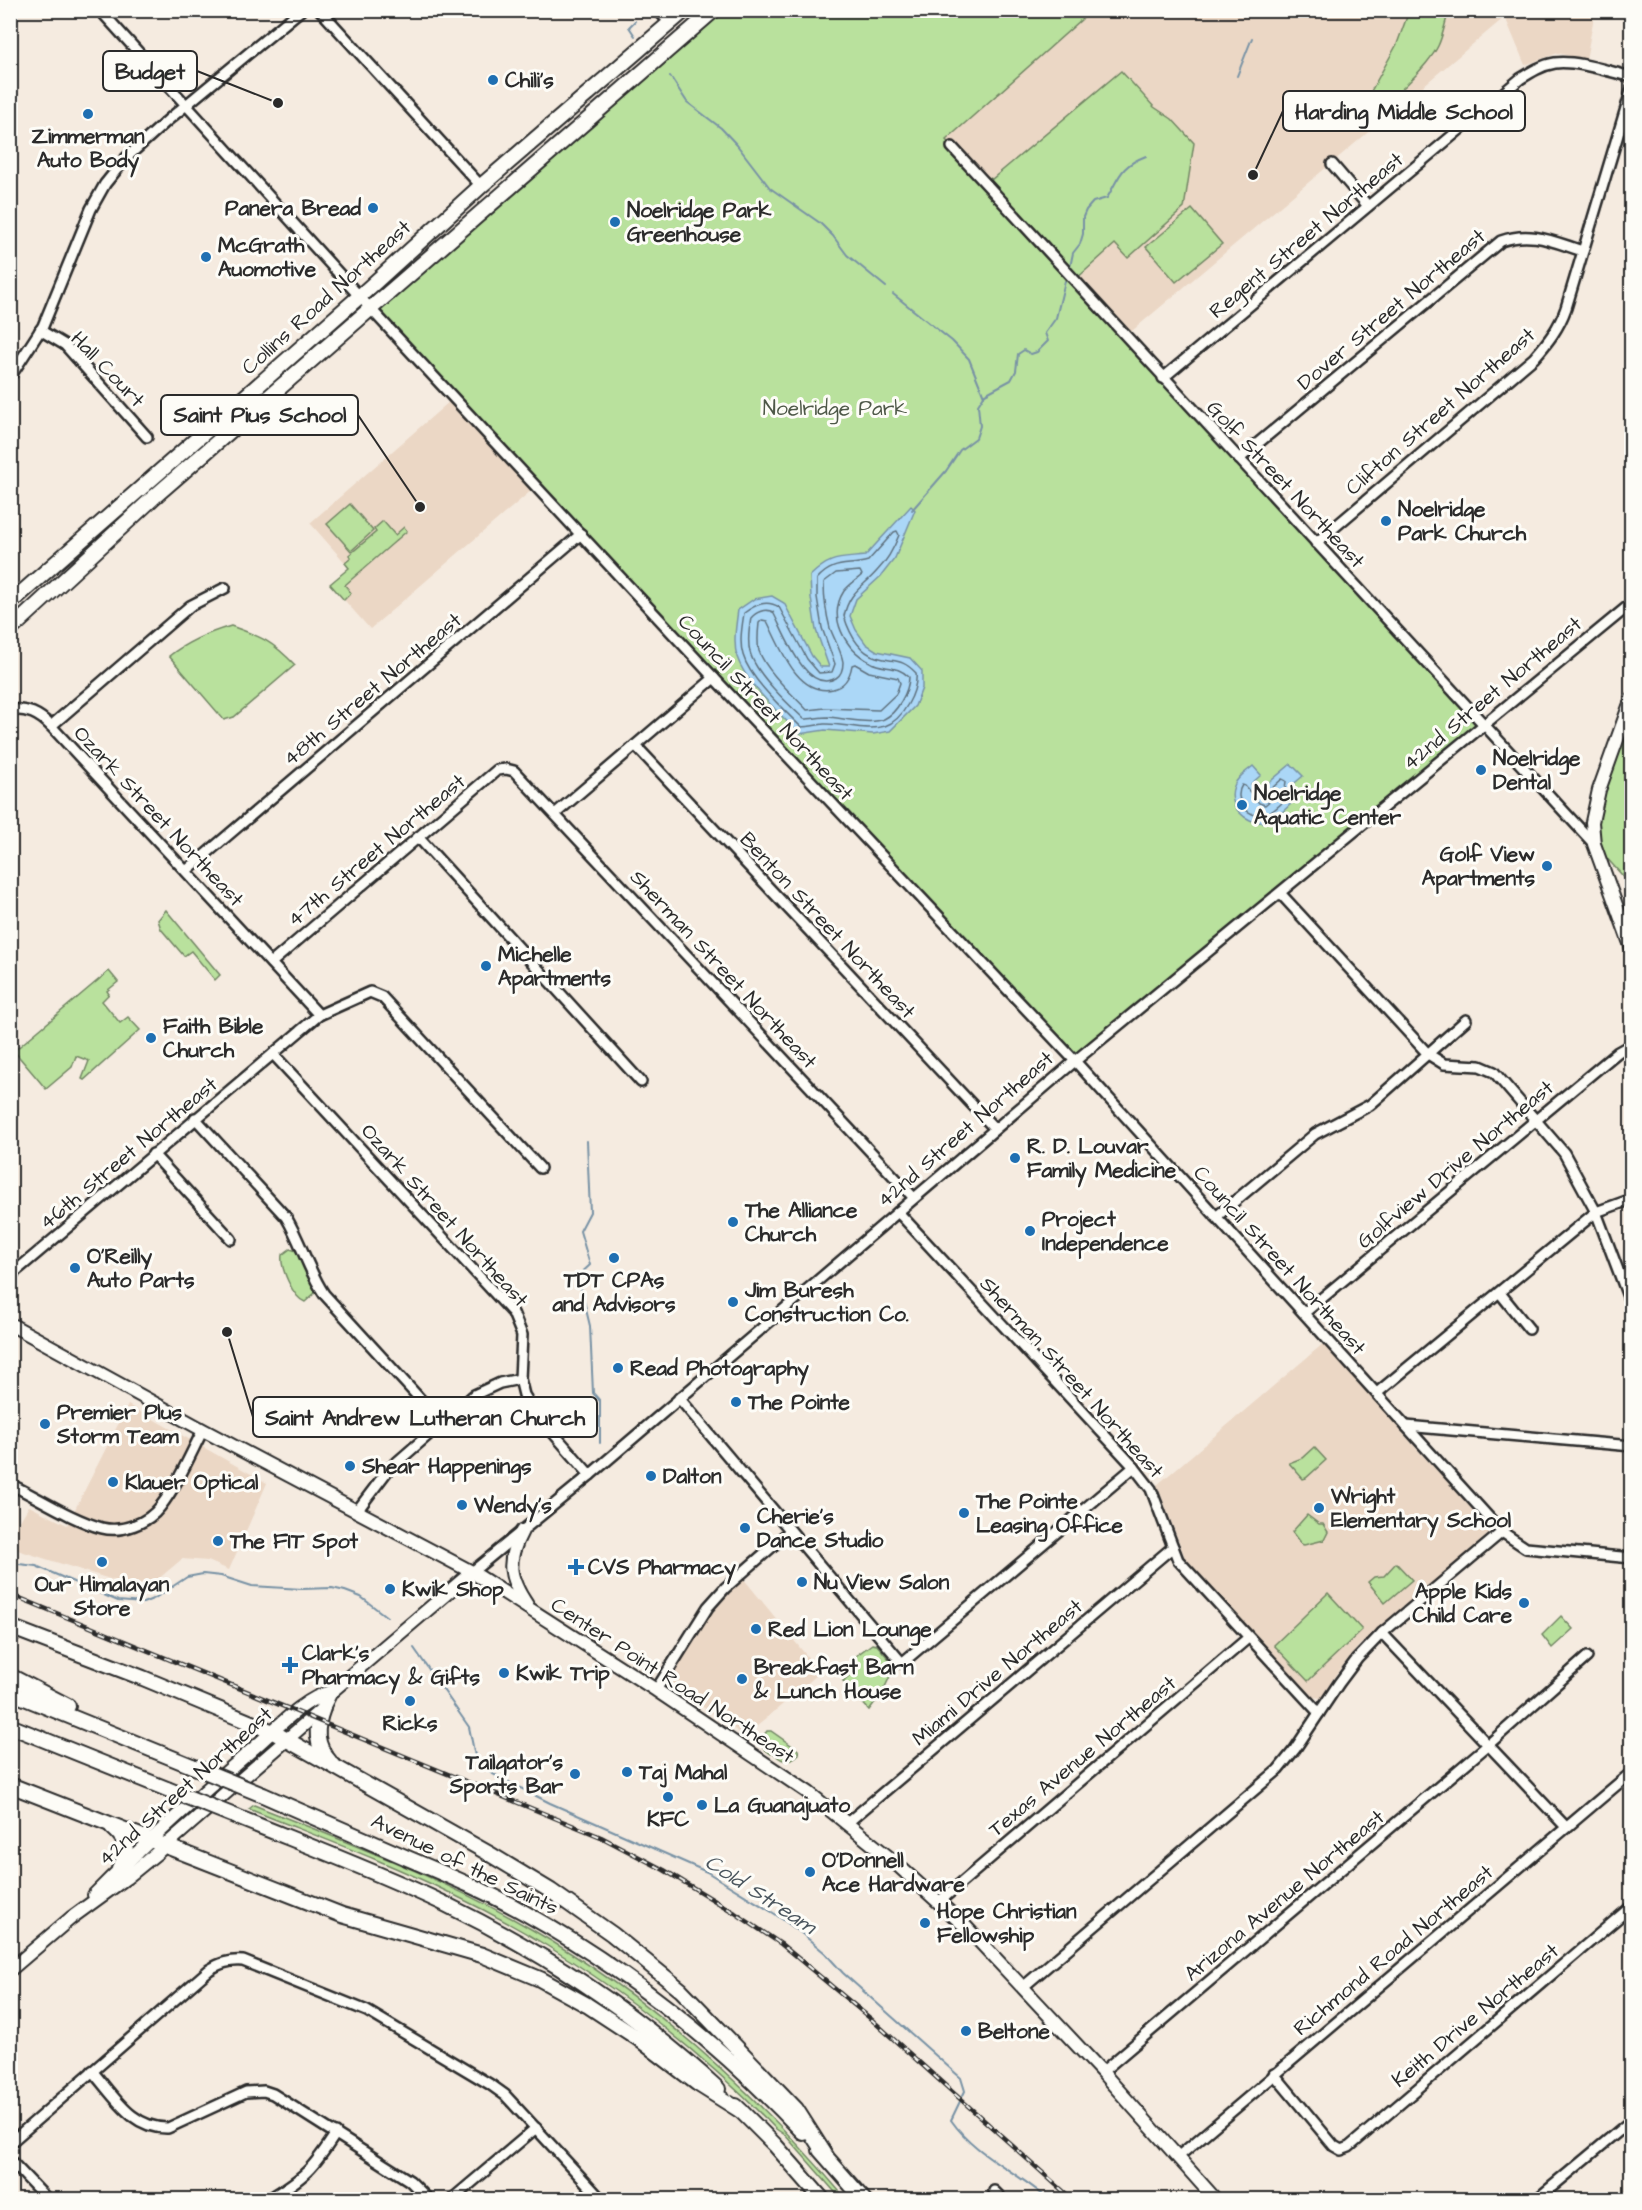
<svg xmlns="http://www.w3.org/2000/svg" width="1642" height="2210" font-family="'Architects Daughter',sans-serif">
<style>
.built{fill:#ebd7c5}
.green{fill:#b9e19d;stroke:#728664;stroke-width:1.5}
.water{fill:#abd7f7;stroke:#7892a5;stroke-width:1.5}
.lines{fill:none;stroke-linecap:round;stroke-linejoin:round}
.shore{stroke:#5e707d;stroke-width:1.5}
.stream{stroke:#7892a5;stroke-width:2}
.minor-casing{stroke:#2b2b2b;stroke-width:14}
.major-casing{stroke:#2b2b2b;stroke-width:16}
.highway-casing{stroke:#2b2b2b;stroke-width:18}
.minor{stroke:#fdfcf7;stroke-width:9}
.major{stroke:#fdfcf7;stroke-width:12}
.highway{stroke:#fdfcf7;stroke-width:14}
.rail-casing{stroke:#2b2b2b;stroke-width:4.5}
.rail{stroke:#fdfcf7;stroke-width:2;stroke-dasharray:7;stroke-linecap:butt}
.highway-bridge-casing{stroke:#2b2b2b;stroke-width:18;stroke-linecap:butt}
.highway-bridge{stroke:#fdfcf7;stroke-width:14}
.poi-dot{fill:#1f6fb2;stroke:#fdfcf7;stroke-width:2}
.labels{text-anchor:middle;stroke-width:6;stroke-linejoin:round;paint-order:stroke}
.poi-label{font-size:21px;font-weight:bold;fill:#2b2b2b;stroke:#fdfcf7;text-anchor:start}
.street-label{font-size:21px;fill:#2b2b2b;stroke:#fdfcf7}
.park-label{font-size:21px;fill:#4e5848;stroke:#fdfcf7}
.water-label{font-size:22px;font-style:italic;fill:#4b565e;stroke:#fdfcf7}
.leader{fill:none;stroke:#2b2b2b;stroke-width:2}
.callout-dot{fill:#2b2b2b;stroke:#fdfcf7;stroke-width:2}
.callout{fill:#fdfcf7;stroke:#2b2b2b;stroke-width:2}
.callout-label{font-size:22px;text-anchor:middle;font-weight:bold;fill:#2b2b2b}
</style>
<rect width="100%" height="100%" fill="#f5ebe0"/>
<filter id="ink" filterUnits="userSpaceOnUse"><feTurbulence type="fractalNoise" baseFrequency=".0167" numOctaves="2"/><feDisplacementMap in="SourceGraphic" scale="12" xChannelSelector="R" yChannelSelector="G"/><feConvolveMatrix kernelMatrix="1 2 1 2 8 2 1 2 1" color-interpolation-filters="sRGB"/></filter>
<g filter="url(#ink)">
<g class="built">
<polygon points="1091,11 1595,11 1586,60 1558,53 1525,65 1505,17 1126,336 1075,281 1115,244 1128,257 1194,143 1172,119 1154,107 1121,72 991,179 974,171 945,140"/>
<polygon points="450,401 532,490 370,629 330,584 349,567 310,523"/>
<polygon points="1324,1343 1416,1448 1489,1527 1489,1534 1359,1646 1336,1674 1321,1698 1313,1697 1186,1560 1157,1485"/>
<polygon points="128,1405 267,1483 229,1570 208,1561 182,1559 157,1580 129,1585 11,1548 10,1537 29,1506 67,1525"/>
<polygon points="743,1578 819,1671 817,1675 748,1734 741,1734 670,1684 669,1681 669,1678 711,1613 731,1589"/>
</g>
<g class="green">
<polygon points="714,11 1091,11 946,140 974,171 992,179 1121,71 1154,107 1172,119 1194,143 1184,208 1128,258 1115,244 1075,280 1484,726 1075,1061 370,308"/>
<path d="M1409 11H1449C1445 22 1443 36 1438 46 1430 63 1385 112 1366 109L1364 104 1397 44Z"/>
<polygon points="1192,209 1222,244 1176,282 1146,247"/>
<polygon points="350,504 373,531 351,551 327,524"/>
<polygon points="383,521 395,535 404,527 407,531 345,585 351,593 344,600 330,584 349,568 345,563 351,558 349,555 376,532 374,529"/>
<path d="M231 626C262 637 272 641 295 665L234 717 224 720 169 656C188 641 207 633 231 626Z"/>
<polygon points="1631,698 1631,885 1594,844 1599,790"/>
<polygon points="166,910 220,975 215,980 191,951 184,956 161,929 158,920"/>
<polygon points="109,971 118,982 107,991 109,994 102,1001 120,1023 128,1017 140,1030 84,1080 82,1079 89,1061 76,1056 72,1067 46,1089 14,1051"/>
<path d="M290 1249 297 1251 316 1292 305 1302C293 1298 280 1267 282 1255Z"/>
<polygon points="1314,1447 1326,1460 1306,1478 1303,1479 1289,1463 1302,1458"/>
<polygon points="1307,1515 1319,1524 1323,1524 1328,1532 1324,1540 1304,1545 1301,1544 1292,1532"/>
<polygon points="1396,1563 1412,1580 1385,1603 1368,1582 1374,1577 1384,1576"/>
<polygon points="1328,1593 1362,1630 1308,1681 1274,1645"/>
<polygon points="1561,1616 1573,1629 1552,1648 1542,1635"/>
<polygon points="872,1644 877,1645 895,1666 882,1693 869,1710 843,1681 860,1666 853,1661 853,1658"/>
<path d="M767 1731H771L798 1750 799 1754C788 1764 781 1762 772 1751L771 1754 763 1748 761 1739Z"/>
<path d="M254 1805C348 1843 443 1878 531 1929 652 1999 756 2092 846 2199H841L785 2135 776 2129C682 2032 572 1952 450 1893 385 1861 316 1836 249 1809Z"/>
</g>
<g class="water">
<path d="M911 506 915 510 895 558 881 576 856 599 850 616 856 630 866 644 877 651 910 658 922 671V688L915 706 890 731 873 734 825 730 799 734C779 712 746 684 737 657 733 642 736 625 738 610L754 599 772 596 784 603 812 656 821 667H829L816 630 811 598 810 576C831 556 838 559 865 556Z"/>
<path d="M1291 764 1303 776 1290 787 1298 797C1289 805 1277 820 1264 822 1246 825 1226 805 1234 786 1237 777 1246 772 1253 766L1261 775 1251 784 1264 800 1266 797 1260 790Z"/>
</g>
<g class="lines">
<g class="shore">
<path d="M897 531 899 535C894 548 887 561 877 571 862 588 849 592 844 616 849 632 859 652 876 657 894 663 901 657 916 673 918 691 903 720 885 726 866 732 844 723 824 724 816 725 809 727 801 727 783 709 750 679 743 655 739 642 742 627 744 613 755 605 766 599 779 607L807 659 819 673 832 672 835 664 822 628 817 597V579C834 560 847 567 868 561L894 532Z"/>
<path d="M860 571 862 575C856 580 849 585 844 591 827 617 845 649 870 662 883 670 897 664 909 677 909 691 897 713 884 719 871 725 842 718 828 717 820 717 812 719 804 719 788 704 755 673 750 652 747 641 749 629 751 618 756 612 765 608 773 612 783 630 806 696 836 678 841 675 843 668 843 662 841 650 834 639 830 628 826 613 824 597 824 582L836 573Z"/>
<path d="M762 620 767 621C780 646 797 697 833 689 845 686 850 677 852 665L855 664 869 672 898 678 900 683 896 694 879 710 825 708 807 710C793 695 766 671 759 651 757 642 758 632 759 623Z"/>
<path d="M1282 779 1286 781 1285 789 1288 797C1282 803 1274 812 1265 815 1249 820 1232 800 1242 785L1245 786 1259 803 1265 805 1271 800 1270 790Z"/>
</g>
<g class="stream">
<polyline points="1261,14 1262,10"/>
<polyline points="635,21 629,27 635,36"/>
<polyline points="670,76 687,102 721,128 737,145 770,188 820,223 833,236 847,255 886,287"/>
<polyline points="1237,76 1252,38"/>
<path d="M1070 267 1073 253 1080 244 1083 234V217L1086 210 1093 202 1107 198C1120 176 1120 166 1146 156"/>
<polyline points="893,294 952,341 969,359 984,396"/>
<polyline points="912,510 946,471 960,450 976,438 980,426 978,405 985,394 1011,380 1016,371 1018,354 1024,350 1031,354 1037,352 1048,341 1045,333 1056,318 1065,281"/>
<polyline points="587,1141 590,1212 580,1231 590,1265 578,1276 590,1326 593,1393 600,1401 600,1443"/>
<polyline points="10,1563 36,1566 118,1601 143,1603 155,1598 187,1577 203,1574 221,1576 252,1586 302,1589 332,1588 345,1591 361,1597 387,1617"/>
<path d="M414 1648 469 1727 476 1761 493 1774 550 1803 707 1872 775 1914 800 1932 825 1953 843 1973 961 2078 965 2091 951 2120C976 2156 1017 2171 1049 2200"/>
</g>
<defs>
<g id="minor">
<polyline points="100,10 370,308 714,678 1075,1061 1502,1532 1526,1548 1632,1558"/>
<polyline points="320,10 481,186"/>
<polyline points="658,10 670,23"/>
<polyline points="952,147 1594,844"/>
<polyline points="1332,164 1368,206"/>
<polyline points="40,330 65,345 147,437"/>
<polyline points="10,377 43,326 91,209 105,184 126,158 168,120 301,10"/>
<path d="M1163 378 1520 79C1531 72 1542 65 1555 63 1577 60 1610 72 1632 77"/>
<path d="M1239 459 1501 241C1531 230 1554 242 1583 251"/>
<path d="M1316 543 1534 358C1548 342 1559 328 1566 308L1632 88"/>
<polyline points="225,588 190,606 51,726 319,1015"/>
<path d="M10 710C27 708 39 714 51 726"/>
<polyline points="636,746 995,1129"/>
<polyline points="555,814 714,678"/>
<polyline points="418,837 641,1082"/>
<polyline points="186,871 581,534"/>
<polyline points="1280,893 1428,1054 1444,1064 1480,1066 1494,1072 1564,1153 1596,1212 1632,1307"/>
<polyline points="271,963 497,770 506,769 514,771 914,1198"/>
<polyline points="273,1054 513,1313 522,1335 520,1379 524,1395 534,1411 590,1475"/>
<path d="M195 1118 286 1217C301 1242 308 1270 324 1294L442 1423"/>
<polyline points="153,1154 231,1239"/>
<polyline points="898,1212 1134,1467 1151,1489 1178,1560 1319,1713"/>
<polyline points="1216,1217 1315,1134 1370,1105 1466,1020"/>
<polyline points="10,1276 319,1015 370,992 382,997 540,1168"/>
<polyline points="1500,1293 1529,1329"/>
<polyline points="1304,1313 1618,1052 1632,1044"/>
<polyline points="1377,1393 1596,1212 1632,1199"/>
<polyline points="679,1398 902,1663 1134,1467"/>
<polyline points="1406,1426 1632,1446"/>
<path d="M10 1484C39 1498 72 1520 102 1528 122 1533 148 1523 160 1507 178 1484 190 1455 203 1430"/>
<polyline points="357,1511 388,1470 474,1395 500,1383 520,1379"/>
<polyline points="472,1572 590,1475 1075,1061 1632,603"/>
<polyline points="1382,1633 1566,1827"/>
<polyline points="656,1690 708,1607 725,1588 790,1531"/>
<polyline points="846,1824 1173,1547"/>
<polyline points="940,1901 1248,1638"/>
<polyline points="1023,1987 1278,1770 1295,1749 1339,1683 1357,1659 1382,1633 1502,1532"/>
<path d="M92 2071C115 2097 132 2129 168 2128L246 2092 264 2091 273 2094 410 2181 429 2200"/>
<polyline points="1102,2072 1488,1745 1587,1657"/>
<polyline points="1274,2074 1334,2146 1341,2150 1349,2147 1632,1906"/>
<path d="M10 2143 209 1970C220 1963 229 1960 243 1961L367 2011 491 2085 505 2095 602 2200"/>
<polyline points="1179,2156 1632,1772"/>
<polyline points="10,2160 48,2200"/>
<polyline points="994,2191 1003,2200"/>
<path d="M267 2200C304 2178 313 2169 336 2133"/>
<polyline points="451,2200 536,2128"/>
<polyline points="1536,2200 1632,2120"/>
</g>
<g id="major">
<polyline points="1632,698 1599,790 1592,822 1594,844 1632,949"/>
<polyline points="10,1324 203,1430 472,1572 656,1690 809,1793 892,1860 966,1927 1102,2072 1216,2200"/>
<path d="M522 1531C506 1561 508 1577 527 1605"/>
<path d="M94 1895C145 1843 199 1796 254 1748 274 1731 305 1697 331 1692"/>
<polyline points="10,1970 71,1918 126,1878 158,1852 323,1708 331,1692 472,1572"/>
</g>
<g id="highway">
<polyline points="10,603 360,296 481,186 685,10"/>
<polyline points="10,630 154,497 714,10"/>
<polyline points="10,1627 143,1678 273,1732 488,1853 551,1891 612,1934 681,1990 796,2109 826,2156"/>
<polyline points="10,1676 68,1706"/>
<polyline points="10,1692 192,1766"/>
<path d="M323 1708C315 1729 315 1745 330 1762"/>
<polyline points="10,1726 167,1789"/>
<polyline points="10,1785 342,1915 482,1955 540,1979 587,2005 639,2039 698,2084 741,2111"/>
<path d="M263 1795C310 1816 358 1836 405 1857 445 1874 486 1891 525 1913 629 1971 721 2045 803 2132"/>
<path d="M237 1817C306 1845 376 1871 443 1903 542 1951 637 2014 718 2089"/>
<path d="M112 1827C128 1841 130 1850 119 1869"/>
<polyline points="736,2106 775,2145 823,2200"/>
<polyline points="820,2150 864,2200"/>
</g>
</defs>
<use href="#minor" class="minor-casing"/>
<use href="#major" class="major-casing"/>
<use href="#highway" class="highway-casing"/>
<use href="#minor" class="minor"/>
<use href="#major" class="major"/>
<use href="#highway" class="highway"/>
<defs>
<polyline id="rail" points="10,1594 601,1837 664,1870 735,1913 781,1944 871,2019 1073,2200"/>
</defs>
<use href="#rail" class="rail-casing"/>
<use href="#rail" class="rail"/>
<defs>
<g id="highway-bridge">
<polyline points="192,1766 263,1795"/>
<polyline points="167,1789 237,1817"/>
</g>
</defs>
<use href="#highway-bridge" class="highway-bridge-casing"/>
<use href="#highway-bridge" class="highway-bridge"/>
</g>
</g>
<g class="poi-dot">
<circle cx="493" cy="80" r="6"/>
<circle cx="88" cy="114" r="6"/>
<circle cx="373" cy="208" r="6"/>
<circle cx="615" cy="222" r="6"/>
<circle cx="206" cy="257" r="6"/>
<circle cx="1386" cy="521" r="6"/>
<circle cx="1481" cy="770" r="6"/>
<circle cx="1242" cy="805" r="6"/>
<circle cx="1547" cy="866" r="6"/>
<circle cx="486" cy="966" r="6"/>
<circle cx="151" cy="1038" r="6"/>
<circle cx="1015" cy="1158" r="6"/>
<circle cx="733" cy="1222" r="6"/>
<circle cx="1030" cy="1231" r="6"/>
<circle cx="614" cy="1258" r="6"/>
<circle cx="75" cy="1268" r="6"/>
<circle cx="733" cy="1302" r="6"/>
<circle cx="618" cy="1368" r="6"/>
<circle cx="736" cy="1402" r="6"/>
<circle cx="45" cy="1424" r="6"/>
<circle cx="350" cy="1466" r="6"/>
<circle cx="651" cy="1476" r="6"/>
<circle cx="113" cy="1482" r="6"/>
<circle cx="462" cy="1505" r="6"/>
<circle cx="1319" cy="1508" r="6"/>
<circle cx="964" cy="1513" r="6"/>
<circle cx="745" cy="1528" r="6"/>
<circle cx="218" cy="1541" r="6"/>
<circle cx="102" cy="1562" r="6"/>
<path d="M573 1558h6v6h6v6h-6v6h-6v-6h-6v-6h6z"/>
<circle cx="802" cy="1582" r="6"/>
<circle cx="390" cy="1589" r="6"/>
<circle cx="1524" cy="1603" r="6"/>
<circle cx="756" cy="1629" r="6"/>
<path d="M287 1656h6v6h6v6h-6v6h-6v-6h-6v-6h6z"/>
<circle cx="504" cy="1673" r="6"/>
<circle cx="742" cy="1679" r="6"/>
<circle cx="410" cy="1701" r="6"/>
<circle cx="627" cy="1772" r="6"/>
<circle cx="575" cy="1774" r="6"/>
<circle cx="668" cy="1797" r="6"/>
<circle cx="702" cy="1805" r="6"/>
<circle cx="810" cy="1872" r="6"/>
<circle cx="925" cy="1923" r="6"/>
<circle cx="966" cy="2031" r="6"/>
</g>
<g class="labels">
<g class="poi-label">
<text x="505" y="87">Chili's</text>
<text x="88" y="143" text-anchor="middle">Zimmerman<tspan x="88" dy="24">Auto Body</tspan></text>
<text x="361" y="215" text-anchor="end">Panera Bread</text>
<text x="627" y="217">Noelridge Park<tspan x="627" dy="24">Greenhouse</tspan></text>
<text x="218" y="252">McGrath<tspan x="218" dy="24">Auomotive</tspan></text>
<text x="1398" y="516">Noelridge<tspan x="1398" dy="24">Park Church</tspan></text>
<text x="1493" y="765">Noelridge<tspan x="1493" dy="24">Dental</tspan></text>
<text x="1254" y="800">Noelridge<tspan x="1254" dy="24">Aquatic Center</tspan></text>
<text x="1535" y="861" text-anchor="end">Golf View<tspan x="1535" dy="24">Apartments</tspan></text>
<text x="498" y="961">Michelle<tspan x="498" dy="24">Apartments</tspan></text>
<text x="163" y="1033">Faith Bible<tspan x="163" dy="24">Church</tspan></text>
<text x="1027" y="1153">R. D. Louvar<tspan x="1027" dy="24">Family Medicine</tspan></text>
<text x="745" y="1217">The Alliance<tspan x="745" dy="24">Church</tspan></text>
<text x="1042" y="1226">Project<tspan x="1042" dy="24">Independence</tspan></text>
<text x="87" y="1263">O'Reilly<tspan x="87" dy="24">Auto Parts</tspan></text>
<text x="614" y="1287" text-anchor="middle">TDT CPAs<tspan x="614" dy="24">and Advisors</tspan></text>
<text x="745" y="1297">Jim Buresh<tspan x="745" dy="24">Construction Co.</tspan></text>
<text x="630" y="1375">Read Photography</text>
<text x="748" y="1409">The Pointe</text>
<text x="57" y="1419">Premier Plus<tspan x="57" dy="24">Storm Team</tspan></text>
<text x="362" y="1473">Shear Happenings</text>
<text x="663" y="1483">Dalton</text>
<text x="125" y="1489">Klauer Optical</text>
<text x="1331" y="1503">Wright<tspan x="1331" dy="24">Elementary School</tspan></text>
<text x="976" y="1508">The Pointe<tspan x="976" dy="24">Leasing Office</tspan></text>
<text x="474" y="1512">Wendy's</text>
<text x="757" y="1523">Cherie's<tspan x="757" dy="24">Dance Studio</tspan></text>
<text x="230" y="1548">The FIT Spot</text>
<text x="588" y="1574">CVS Pharmacy</text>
<text x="814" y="1589">Nu View Salon</text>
<text x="102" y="1591" text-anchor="middle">Our Himalayan<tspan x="102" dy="24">Store</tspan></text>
<text x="402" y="1596">Kwik Shop</text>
<text x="1512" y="1598" text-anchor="end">Apple Kids<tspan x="1512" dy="24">Child Care</tspan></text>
<text x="768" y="1636">Red Lion Lounge</text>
<text x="302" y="1660">Clark's<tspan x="302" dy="24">Pharmacy &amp; Gifts</tspan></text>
<text x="754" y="1674">Breakfast Barn<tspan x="754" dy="24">&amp; Lunch House</tspan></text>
<text x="516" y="1680">Kwik Trip</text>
<text x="410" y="1730" text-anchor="middle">Ricks</text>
<text x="563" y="1769" text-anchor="end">Tailgator's<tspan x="563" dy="24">Sports Bar</tspan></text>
<text x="639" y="1779">Taj Mahal</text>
<text x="714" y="1812">La Guanajuato</text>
<text x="668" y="1826" text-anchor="middle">KFC</text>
<text x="822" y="1867">O'Donnell<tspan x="822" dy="24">Ace Hardware</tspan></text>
<text x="937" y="1918">Hope Christian<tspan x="937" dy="24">Fellowship</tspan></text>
<text x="978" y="2038">Beltone</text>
</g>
<g class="street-label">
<text transform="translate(1306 235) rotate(-40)" y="7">Regent Street Northeast</text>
<text transform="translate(326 297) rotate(-42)" y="7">Collins Road Northeast</text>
<text transform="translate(1391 309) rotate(-40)" y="7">Dover Street Northeast</text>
<text transform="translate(108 369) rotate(46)" y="7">Hall Court</text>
<text transform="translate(1440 411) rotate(-41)" y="7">Clifton Street Northeast</text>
<text transform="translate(1286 484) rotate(47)" y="7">Golf Street Northeast</text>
<text transform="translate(372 689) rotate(-40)" y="7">48th Street Northeast</text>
<text transform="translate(1492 693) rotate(-40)" y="7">42nd Street Northeast</text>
<text transform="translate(766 707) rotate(47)" y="7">Council Street Northeast</text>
<text transform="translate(159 816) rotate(47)" y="7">Ozark Street Northeast</text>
<text transform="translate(376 850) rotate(-40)" y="7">47th Street Northeast</text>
<text transform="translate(828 925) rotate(47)" y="7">Benton Street Northeast</text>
<text transform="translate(724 969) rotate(47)" y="7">Sherman Street Northeast</text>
<text transform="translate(965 1129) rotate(-41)" y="7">42nd Street Northeast</text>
<text transform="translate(128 1153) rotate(-40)" y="7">46th Street Northeast</text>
<text transform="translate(1455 1164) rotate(-40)" y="7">Golfview Drive Northeast</text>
<text transform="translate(445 1215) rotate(48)" y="7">Ozark Street Northeast</text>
<text transform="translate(1280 1260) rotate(48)" y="7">Council Street Northeast</text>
<text transform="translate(1072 1377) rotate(48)" y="7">Sherman Street Northeast</text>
<text transform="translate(997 1672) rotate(-40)" y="7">Miami Drive Northeast</text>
<text transform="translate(673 1680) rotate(33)" y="7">Center Point Road Northeast</text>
<text transform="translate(1082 1756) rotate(-40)" y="7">Texas Avenue Northeast</text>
<text transform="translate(185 1786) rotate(-42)" y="7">42nd Street Northeast</text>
<text transform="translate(465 1864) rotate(26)" y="7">Avenue of the Saints</text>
<text transform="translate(1284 1895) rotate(-40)" y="7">Arizona Avenue Northeast</text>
<text transform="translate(1393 1950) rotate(-40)" y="7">Richmond Road Northeast</text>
<text transform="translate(1475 2015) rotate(-40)" y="7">Keith Drive Northeast</text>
</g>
<g class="park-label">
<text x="835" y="415">Noelridge Park</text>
</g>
<g class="water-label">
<text transform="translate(761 1893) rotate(33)" y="8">Cold Stream</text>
</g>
</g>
<path class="leader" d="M278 103L197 71M1253 175L1283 111M420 507L358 415M227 1332L253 1417"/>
<g class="callout-dot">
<circle cx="278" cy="103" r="6"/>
<circle cx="1253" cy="175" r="6"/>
<circle cx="420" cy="507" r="6"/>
<circle cx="227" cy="1332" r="6"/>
</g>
<g class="callout">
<rect x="103" y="51" width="94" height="40" rx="6"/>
<rect x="1283" y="91" width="242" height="40" rx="6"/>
<rect x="161" y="395" width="197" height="40" rx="6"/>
<rect x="253" y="1397" width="344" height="40" rx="6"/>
</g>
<g class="callout-label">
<text x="150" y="79">Budget</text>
<text x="1404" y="119">Harding Middle School</text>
<text x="260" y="422">Saint Pius School</text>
<text x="425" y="1425">Saint Andrew Lutheran Church</text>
</g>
<rect width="1642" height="2210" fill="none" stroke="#fdfcf7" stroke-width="36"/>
<rect x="18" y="18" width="1606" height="2174" fill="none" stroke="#2b2b2b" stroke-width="2" filter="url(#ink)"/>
</svg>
